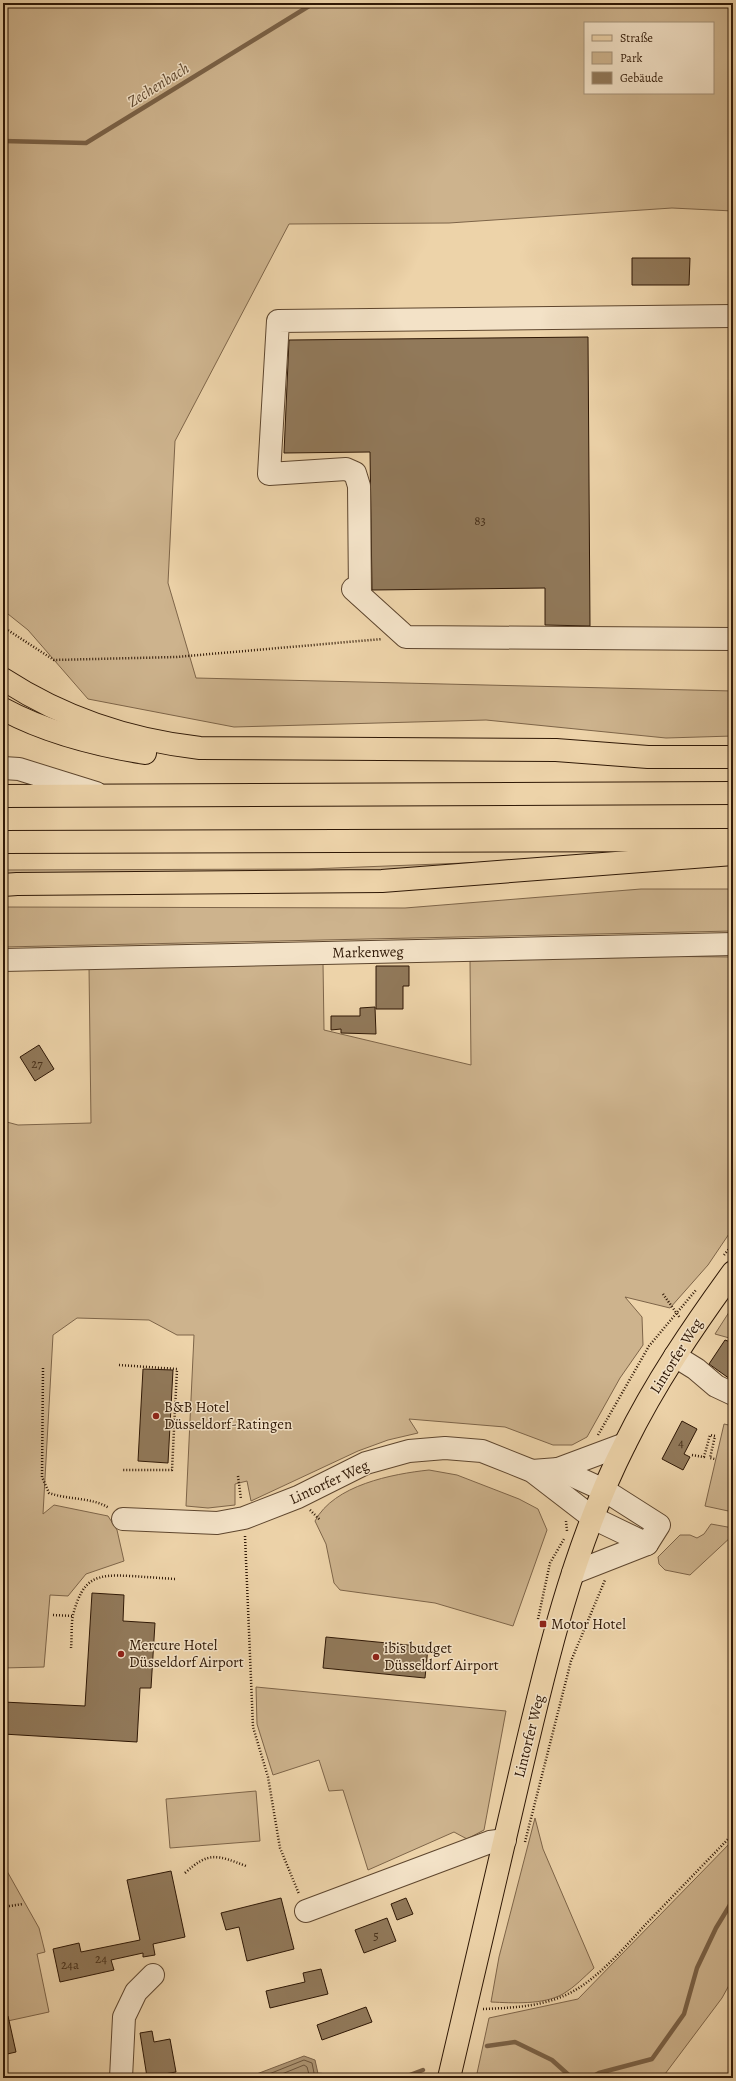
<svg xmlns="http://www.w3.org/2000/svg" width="736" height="2081" font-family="Alegreya,serif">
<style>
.green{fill:#cdb38d;stroke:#7e6549;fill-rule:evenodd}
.water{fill:#ac9371;stroke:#7a6146}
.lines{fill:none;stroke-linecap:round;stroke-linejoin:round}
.shore{stroke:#6d553b;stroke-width:1}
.stream{stroke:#7a6146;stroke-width:4.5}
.building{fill:#91795a;stroke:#2e1705}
.minor-casing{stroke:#5e462e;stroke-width:24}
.major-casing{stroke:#2e1705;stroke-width:24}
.highway-casing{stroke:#2e1705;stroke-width:24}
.path{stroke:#2e1705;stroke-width:2.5;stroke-dasharray:1 2;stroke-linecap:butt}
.minor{stroke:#f3e2c7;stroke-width:22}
.major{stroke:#edd3a9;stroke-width:22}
.highway{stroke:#edd3a9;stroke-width:22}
.poi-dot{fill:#8f2418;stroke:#f3e2c7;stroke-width:1.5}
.labels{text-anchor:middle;stroke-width:3;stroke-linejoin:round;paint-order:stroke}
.number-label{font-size:13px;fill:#47301a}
.street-label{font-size:15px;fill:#2e1705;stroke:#f3e2c7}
.poi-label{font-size:15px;fill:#2e1705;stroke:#f3e2c7;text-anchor:start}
.water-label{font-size:16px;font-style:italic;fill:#604930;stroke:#f3e2c7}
</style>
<rect width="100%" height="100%" fill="#edd3a9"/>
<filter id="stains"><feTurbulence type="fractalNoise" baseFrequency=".005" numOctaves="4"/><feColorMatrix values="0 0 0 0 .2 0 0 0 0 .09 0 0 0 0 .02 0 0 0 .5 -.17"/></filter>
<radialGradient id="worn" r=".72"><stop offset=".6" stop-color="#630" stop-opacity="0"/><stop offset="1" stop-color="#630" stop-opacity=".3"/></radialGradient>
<g class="green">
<path d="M3 3H733V211L672 208 449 223 289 224 175 441 168 583 196 678 733 691V736L666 738 486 720 234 727 88 699 28 630 3 610ZM585 23H713V93H585Z"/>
<polygon points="517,861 516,867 3,880 3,870 309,869"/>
<polygon points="641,889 733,889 733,931 3,947 3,907 405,908"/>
<polygon points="628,956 733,957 733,1228 708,1265 670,1308 625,1297 642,1317 643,1345 620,1378 587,1437 572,1445 553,1445 505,1427 409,1419 418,1433 388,1440 358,1451 251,1501 247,1481 235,1484 235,1505 208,1508 186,1506 194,1335 177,1335 149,1320 77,1318 53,1335 43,1514 54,1505 108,1516 117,1530 124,1561 86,1574 68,1596 50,1595 44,1667 3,1668 3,1121 18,1125 91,1123 89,967 323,962 324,1030 471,1065 470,961"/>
<polygon points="733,1306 733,1339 715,1334"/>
<polygon points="724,1424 733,1426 733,1512 705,1506"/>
<path d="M429 1470 457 1475 519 1499 538 1509 547 1530 513 1626 435 1603 340 1590 334 1583 326 1544 315 1521C334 1485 392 1474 429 1470Z"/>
<polygon points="711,1524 733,1528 733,1535 690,1575 665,1570 659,1564 658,1557 680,1535 690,1535 697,1538 704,1534"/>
<polygon points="256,1687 506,1711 484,1830 467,1839 454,1832 368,1870 343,1790 329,1791 319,1760 273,1775 257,1724"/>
<polygon points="256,1791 260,1841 170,1848 166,1799"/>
<path d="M535 1818 543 1849 594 1968C584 1977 575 1987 563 1994 543 2005 513 2003 491 2002L499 1957Z"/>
<polygon points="733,1840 733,1978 722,1998 662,2078 476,2078 489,2018 578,1999"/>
<polygon points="3,1864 39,1928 45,1952 37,1954 49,2012 3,2022"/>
</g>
<polygon class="water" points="304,2056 315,2060 319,2078 254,2078 254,2075"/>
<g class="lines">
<g class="shore">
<polyline points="259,2078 304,2060 312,2063 315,2078"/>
<polyline points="272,2078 304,2065 307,2067 310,2078"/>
</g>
<g class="stream">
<polyline points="3,141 86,143 314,3"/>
<polyline points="487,2046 515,2042 552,2060 572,2078"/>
<polyline points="311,2078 319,2075 361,2078"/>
<polyline points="402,2078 423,2070"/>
<polyline points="590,2078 599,2073 652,2059 684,2014 697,1968 716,1928 733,1900"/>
</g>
</g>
<g class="building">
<polygon points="632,258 690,258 689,285 632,285"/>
<polygon points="588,337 590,626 545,625 545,588 372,590 370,452 284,453 289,340"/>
<polygon points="376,966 409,966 409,986 403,986 403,1009 376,1009"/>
<polygon points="375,1007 376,1034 341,1033 341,1029 331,1030 331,1016 360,1016 360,1008"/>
<polygon points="39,1045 54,1069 35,1081 20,1057"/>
<polygon points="725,1340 733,1343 733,1373 730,1379 709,1364"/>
<polygon points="143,1369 173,1370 168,1463 138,1461"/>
<polygon points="682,1421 697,1429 684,1454 690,1457 683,1470 662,1459"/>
<polygon points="92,1593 124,1595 123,1621 155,1623 151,1688 140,1688 137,1742 3,1734 3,1702 85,1706"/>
<polygon points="326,1637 428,1647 425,1678 323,1668"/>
<polygon points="171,1871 185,1937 153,1944 155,1955 143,1957 143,1953 111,1960 114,1970 60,1982 53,1949 79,1943 81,1952 140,1940 127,1880"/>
<polygon points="281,1898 294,1949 247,1961 239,1927 226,1930 221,1913"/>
<polygon points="406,1898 413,1914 397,1920 391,1904"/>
<polygon points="387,1918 396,1941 364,1953 355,1930"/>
<polygon points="321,1969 328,1994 270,2008 266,1991 305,1982 303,1973"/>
<polygon points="366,2007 372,2022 322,2040 317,2025"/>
<polygon points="8,2016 16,2052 3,2055 3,2017"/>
<polygon points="152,2031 154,2042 170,2039 176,2072 147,2077 140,2033"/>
</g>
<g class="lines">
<defs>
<g id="minor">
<polyline points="353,589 406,637 733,639"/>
<polyline points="360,595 359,486 355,473 346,469 269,474 278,321 733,316"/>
<polyline points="3,768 19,769 96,793"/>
<polyline points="3,960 733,944"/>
<polyline points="675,1356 696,1369 716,1386 733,1394"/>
<polyline points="558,1469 625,1444"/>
<polyline points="532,1471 558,1469 604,1490 659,1525 647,1544 573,1573"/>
<polyline points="123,1519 217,1523 244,1518 298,1497 366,1463 409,1451 445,1448 482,1451 532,1471 593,1518 647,1544"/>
<polyline points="306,1911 490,1842 505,1840"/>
<polyline points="121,2078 124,2017 136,1992 153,1975"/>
</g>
<path id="major" d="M449 2078C473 1977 496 1875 520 1774 546 1662 573 1547 625 1444 655 1383 693 1327 733 1272"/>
<g id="highway">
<path d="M3 679C63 718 129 740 200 748L556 750 648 757H733"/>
<path d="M3 709C47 733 96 745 145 753"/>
<polyline points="3,796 733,793"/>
<polyline points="3,842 733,840"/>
<polyline points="3,885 17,884 382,881 733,854"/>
</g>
</defs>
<use href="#minor" class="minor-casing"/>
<use href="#major" class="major-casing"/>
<use href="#highway" class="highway-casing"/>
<g class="path">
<polyline points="3,627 54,660 176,657 382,639"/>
<polyline points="724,1255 733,1244"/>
<polyline points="663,1294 680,1318"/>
<polyline points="119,1365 177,1369 172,1470 123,1470"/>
<path d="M43 1368 42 1477 49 1493C68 1500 92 1497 109 1508"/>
<polyline points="598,1435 649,1346 696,1290"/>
<polyline points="692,1455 704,1457 710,1435 715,1436 710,1458 715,1459"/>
<polyline points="238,1476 241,1499"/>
<polyline points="310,1510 320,1520"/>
<polyline points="566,1521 567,1531"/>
<polyline points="245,1536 253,1727 268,1777 280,1848 299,1894"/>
<polyline points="53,1615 73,1616"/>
<polyline points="538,1619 550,1563 564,1539"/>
<path d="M71 1648C72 1638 71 1625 73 1615 83 1577 96 1574 131 1576 146 1577 160 1578 175 1579"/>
<polyline points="525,1842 571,1661 605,1580"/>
<path d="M185 1873C209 1851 217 1855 246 1866"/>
<polyline points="3,1907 23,1904"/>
<path d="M483 2009C509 2008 536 2007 561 1997 593 1985 623 1949 646 1924 675 1894 704 1864 733 1834"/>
</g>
<use href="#minor" class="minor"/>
<use href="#major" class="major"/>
<use href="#highway" class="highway"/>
</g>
<g class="poi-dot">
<circle cx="156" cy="1416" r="4"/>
<rect x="539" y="1620" width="8" height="8" rx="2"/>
<circle cx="121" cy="1654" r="4"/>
<circle cx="376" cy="1657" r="4"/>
</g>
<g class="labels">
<g class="number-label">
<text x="480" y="525">83</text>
<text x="37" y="1068">27</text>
<text x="681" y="1447">4</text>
<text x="376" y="1940">5</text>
<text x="101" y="1963">24</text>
<text x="70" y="1969">24a</text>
</g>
<g class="street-label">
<text transform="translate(368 952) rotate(-1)" y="5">Markenweg</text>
<text transform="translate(676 1356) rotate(-58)" y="5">Lintorfer Weg</text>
<text transform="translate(329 1482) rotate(-25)" y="5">Lintorfer Weg</text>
<text transform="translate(529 1736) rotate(-76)" y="5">Lintorfer Weg</text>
</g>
<g class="poi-label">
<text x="164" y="1412">B&amp;B Hotel<tspan x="164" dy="17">Düsseldorf-Ratingen</tspan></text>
<text x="551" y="1629">Motor Hotel</text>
<text x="129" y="1650">Mercure Hotel<tspan x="129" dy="17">Düsseldorf Airport</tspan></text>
<text x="384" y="1653">ibis budget<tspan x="384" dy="17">Düsseldorf Airport</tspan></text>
</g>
<g class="water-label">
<text transform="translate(158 84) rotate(-32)" y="6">Zechenbach</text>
</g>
</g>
<rect width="736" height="2081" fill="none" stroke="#edd3a9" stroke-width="16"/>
<rect x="4" y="4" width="728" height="2073" fill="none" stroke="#2e1705" stroke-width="2"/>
<rect x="8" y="8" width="720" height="2065" fill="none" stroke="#2e1705"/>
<rect x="584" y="22" width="130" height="72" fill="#f3e2c7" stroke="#a49179"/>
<rect x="592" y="35" width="20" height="6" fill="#edd3a9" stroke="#a49179"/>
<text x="620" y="42" font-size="12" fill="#2e1705">Straße</text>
<rect x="592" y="52" width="20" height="12" fill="#cdb38d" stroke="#a49179"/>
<text x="620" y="62" font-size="12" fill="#2e1705">Park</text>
<rect x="592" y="72" width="20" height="12" fill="#91795a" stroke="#a49179"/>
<text x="620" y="82" font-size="12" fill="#2e1705">Gebäude</text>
<rect width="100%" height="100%" filter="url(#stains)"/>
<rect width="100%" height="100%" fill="url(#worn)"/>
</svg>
